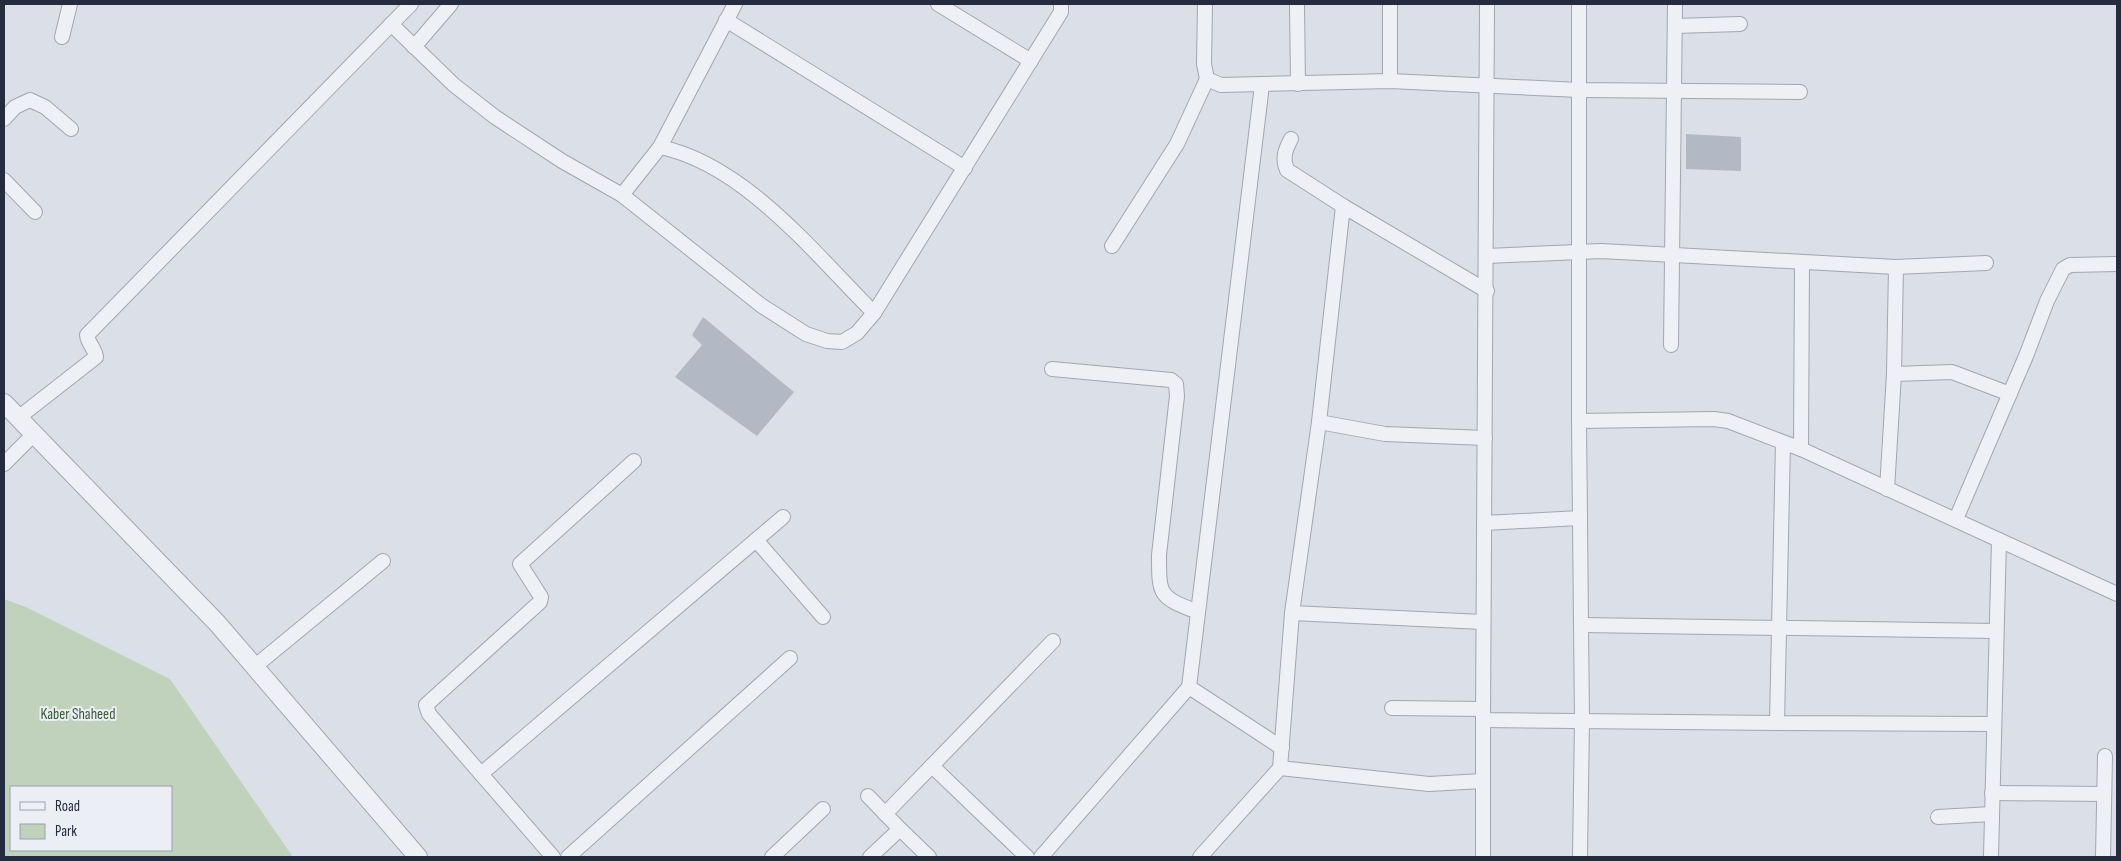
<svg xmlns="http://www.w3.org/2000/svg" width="2121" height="861" font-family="'Sofia Sans Condensed',sans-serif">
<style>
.green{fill:#c0d1bc;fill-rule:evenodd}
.building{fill:#b2b8c4}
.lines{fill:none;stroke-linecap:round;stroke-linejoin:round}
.minor-casing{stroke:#a1a6b1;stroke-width:16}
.tertiary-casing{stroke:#a1a6b1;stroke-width:20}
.minor{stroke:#eef0f5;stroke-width:14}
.tertiary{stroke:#eef0f5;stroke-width:18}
.labels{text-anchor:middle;stroke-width:4;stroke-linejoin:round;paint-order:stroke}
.park-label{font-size:15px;fill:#375a31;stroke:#ebeef5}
</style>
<rect width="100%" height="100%" fill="#dbdfe7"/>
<path class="green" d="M4 599 26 607 170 679 293 857H4ZM11 787H171V850H11Z"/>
<g class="building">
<polygon points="1686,134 1741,137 1741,171 1686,169"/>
<polygon points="703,317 794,392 757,436 675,377 702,345 692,335"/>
</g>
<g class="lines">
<defs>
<g id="minor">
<polyline points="938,4 1031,61"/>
<polyline points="1205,4 1204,64 1207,79 1221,85 1390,81 1579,90 1800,92"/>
<polyline points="1297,4 1298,84"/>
<polyline points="1487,4 1483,720 1777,723"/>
<polyline points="726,20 965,168"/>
<polyline points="391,24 454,85 495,117 562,161 622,195 762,306 806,334 827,341 842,342 857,333 874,313 1061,12 1061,4"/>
<polyline points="1675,26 1740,24"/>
<polyline points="62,37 70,4"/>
<polyline points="414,47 451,4"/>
<polyline points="1390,81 1390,4"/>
<polyline points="4,119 15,107 30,100 45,107 71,129"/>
<path d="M1291 139C1285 150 1282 159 1287 170L1343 206"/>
<path d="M660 147C744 164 815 254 874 313"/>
<polyline points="4,180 35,212"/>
<polyline points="622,195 660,147 735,4"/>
<polyline points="1112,246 1177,144 1207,79"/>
<polyline points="1487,256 1601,251 1896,267 1894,374 1887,489"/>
<polyline points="1896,267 1986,263"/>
<polyline points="1671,345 1675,4"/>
<path d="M1052 369 1171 380 1176 384 1177 396 1159 555C1159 596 1159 597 1198 612"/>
<polyline points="1894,374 1952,372 2010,394"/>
<path d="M18 418 96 357C95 348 88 344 87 335L91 331 411 4"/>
<polyline points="1579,421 1579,4"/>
<polyline points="1319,422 1385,434 1485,438"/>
<polyline points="1783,443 1777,723 1994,724"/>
<polyline points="1801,449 1802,262"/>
<polyline points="4,464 34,434"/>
<polyline points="1956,519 2026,356 2047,301 2063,269 2070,265 2117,264"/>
<polyline points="1484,523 1580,518"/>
<polyline points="756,540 823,617"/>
<polyline points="1292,613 1483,622"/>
<polyline points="1581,625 1996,631"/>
<polyline points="254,667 383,561"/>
<polyline points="1189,687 1282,748"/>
<polyline points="1392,708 1483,709"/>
<polyline points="932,766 1027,857"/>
<polyline points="481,774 783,517"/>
<polyline points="1483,781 1429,784 1280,768 1292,613 1319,422 1343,206 1487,291"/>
<polyline points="1992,793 2104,794"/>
<polyline points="868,796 900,829"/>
<polyline points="885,814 1053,641"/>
<polyline points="1938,817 1992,814"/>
<polyline points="553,857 429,714 426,705 540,602 541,597 520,564 634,461"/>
<polyline points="568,857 790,658"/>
<polyline points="772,857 823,809"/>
<polyline points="870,857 900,829 929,857"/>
<polyline points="1041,857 1189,687 1262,85"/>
<polyline points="1200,857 1280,768"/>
<polyline points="1483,857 1483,720"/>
<polyline points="1580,857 1582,721 1579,421 1714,419 1728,421 1801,449 1999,540"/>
<polyline points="1991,857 1999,540 2117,594"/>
<polyline points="2103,857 2105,756"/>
</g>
<polyline id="tertiary" points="4,403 217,623 418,857"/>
</defs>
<use href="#minor" class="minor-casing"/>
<use href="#tertiary" class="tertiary-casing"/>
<use href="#minor" class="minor"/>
<use href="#tertiary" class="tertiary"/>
</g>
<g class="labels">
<g class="park-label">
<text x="78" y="719">Kaber Shaheed</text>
</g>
</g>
<rect width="2121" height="861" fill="none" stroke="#252c3d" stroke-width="10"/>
<rect x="10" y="786" width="162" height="65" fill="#ebeef5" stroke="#9ca0ab"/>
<rect x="20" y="802" width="25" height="8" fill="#eef0f5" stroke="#9ca0ab"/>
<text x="55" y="811" font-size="15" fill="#252c3d">Road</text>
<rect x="20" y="824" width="25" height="15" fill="#c0d1bc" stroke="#9ca0ab"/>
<text x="55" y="836" font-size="15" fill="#252c3d">Park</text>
</svg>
